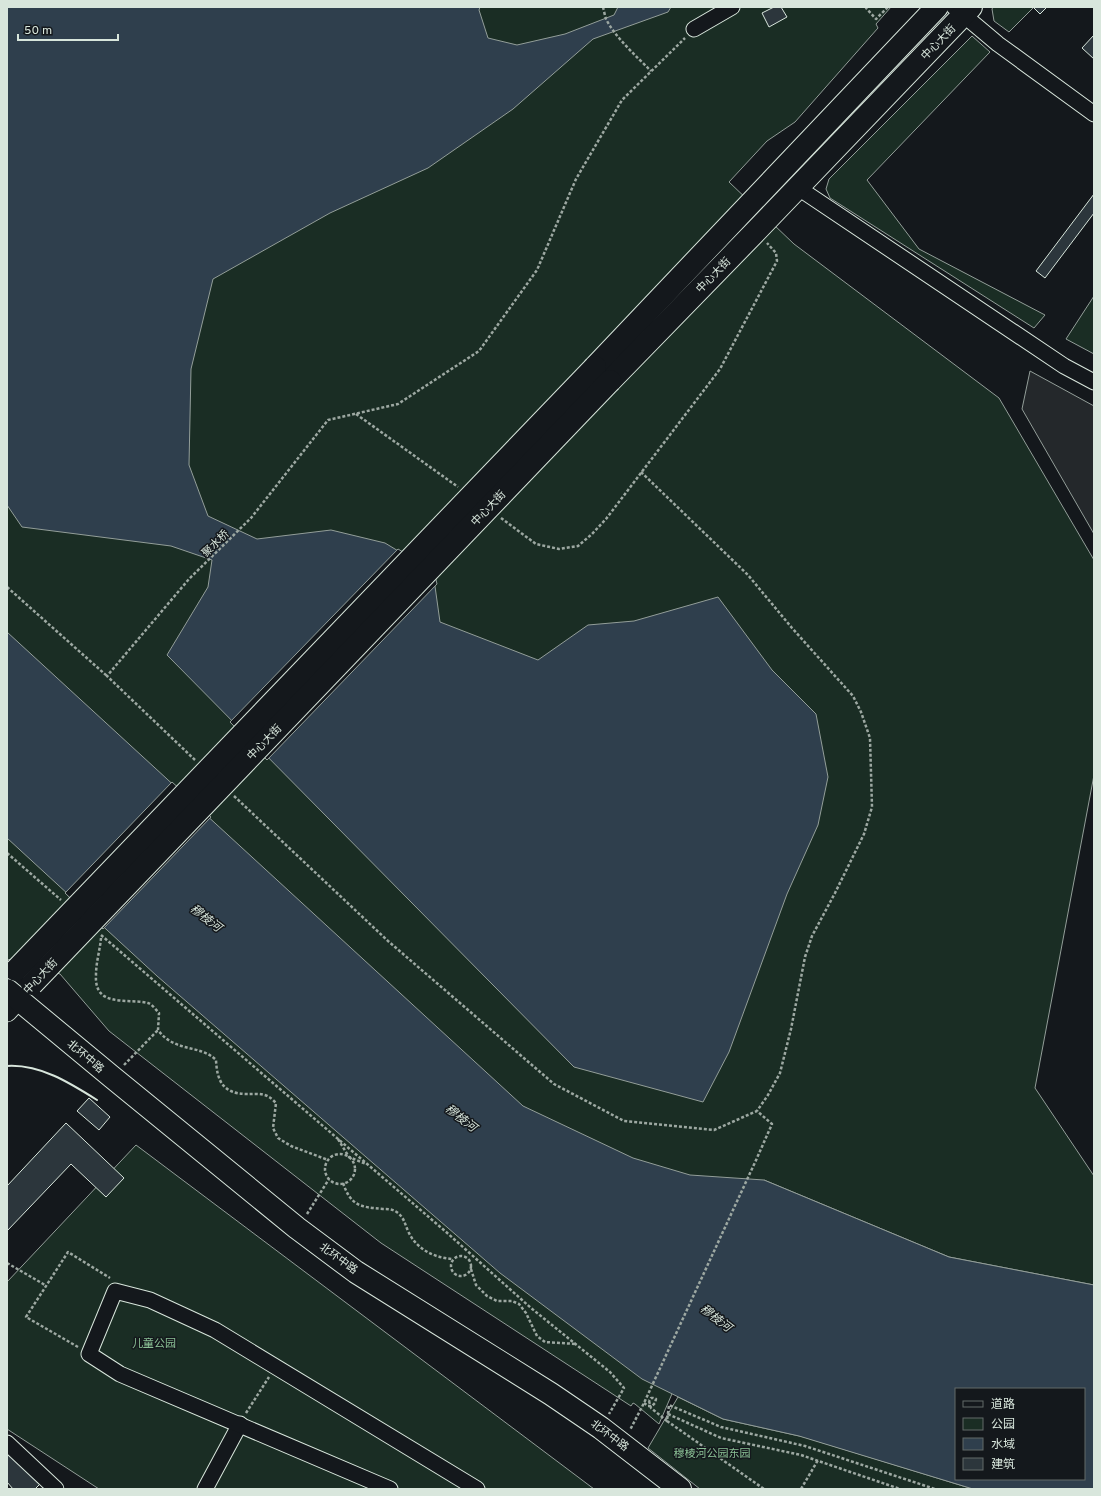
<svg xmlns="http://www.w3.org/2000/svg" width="1101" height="1496" font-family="Overpass,'Noto Sans SC',sans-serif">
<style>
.green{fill:#1a2d24;stroke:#939e99}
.parking{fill:#24282b;stroke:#939e99}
.water{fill:#2f3f4d;stroke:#939e99;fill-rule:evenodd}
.pier{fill:#14181c;stroke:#939e99}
.building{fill:#2c363c;stroke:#d8e6dc}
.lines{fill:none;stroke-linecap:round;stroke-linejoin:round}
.minor-casing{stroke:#d8e6dc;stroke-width:17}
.major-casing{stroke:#d8e6dc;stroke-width:21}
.highway-casing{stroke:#d8e6dc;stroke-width:24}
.path{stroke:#9da8a2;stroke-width:2.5;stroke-dasharray:3 2;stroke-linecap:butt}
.minor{stroke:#14181c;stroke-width:15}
.major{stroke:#14181c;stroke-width:19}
.highway{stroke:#14181c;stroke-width:22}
.highway-bridge-casing{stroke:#d8e6dc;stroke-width:24;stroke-linecap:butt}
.path-bridge{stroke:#9da8a2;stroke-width:2.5;stroke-dasharray:3 2;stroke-linecap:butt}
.highway-bridge{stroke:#14181c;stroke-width:22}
.wall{stroke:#d8e6dc;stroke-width:2}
.labels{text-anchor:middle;stroke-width:3;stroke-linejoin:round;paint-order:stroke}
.street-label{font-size:11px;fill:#d8e6dc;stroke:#14181c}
.park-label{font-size:11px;fill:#8ac095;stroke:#14181c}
.water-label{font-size:12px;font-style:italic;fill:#d8e6dc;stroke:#14181c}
</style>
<rect width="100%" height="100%" fill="#14181c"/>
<g class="green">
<polygon points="7,7 891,7 876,24 878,28 795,122 767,141 729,182 794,244 999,398 1094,560 1094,775 1035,1088 1094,1176 1094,1285 949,1257 764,1180 659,1424 635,1404 633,1403 631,1406 381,1243 109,1031 60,974 18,958 7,960"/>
<polygon points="993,7 1034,7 1009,32 994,21 992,9"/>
<polygon points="972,36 990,52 867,180 919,249 1045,315 1034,328 830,198 826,189 829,179"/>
<polygon points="1094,296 1094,354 1066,339"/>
<polygon points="136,1145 594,1489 99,1489 7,1429 7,1282"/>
<polygon points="678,1397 723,1419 804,1437 973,1489 700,1489 648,1448"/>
</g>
<polygon class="parking" points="1030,371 1094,406 1094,534 1022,409"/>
<g class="water">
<polygon points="7,7 480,7 479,10 488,38 517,45 565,34 614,15 618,7 671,7 668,12 593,39 513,109 428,168 330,213 213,279 191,369 189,465 208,516 257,539 331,530 385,543 433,572 440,622 538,660 588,625 634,621 718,597 772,670 816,714 828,777 818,825 787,894 729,1052 703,1102 574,1067 167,655 208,587 212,560 171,546 22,527 7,505"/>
<path d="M7 632 523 1106 633 1158 690 1175 764 1180 949 1257 1094 1285V1489H973L799 1436 723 1419 642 1379 500 1273 157 976 7 838ZM956 1389H1084V1479H956Z"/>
</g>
<g class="pier">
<polygon points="398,549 434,571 437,584 267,760 230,722"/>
<polygon points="172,782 211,817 103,929 65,893"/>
</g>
<g class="building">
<polygon points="774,7 781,7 787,17 769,27 762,13"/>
<polygon points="1033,7 1047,7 1040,14"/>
<polygon points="1094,35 1094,59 1082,48"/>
<polygon points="1094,194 1094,213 1045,278 1036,271"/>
<polygon points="89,1098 110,1117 99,1130 77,1111"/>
<polygon points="66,1123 124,1178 106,1197 71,1164 7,1231 7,1186"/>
<polygon points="7,1446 42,1482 35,1489 13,1489 7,1482"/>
</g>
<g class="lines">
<defs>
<g id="minor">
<polyline points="954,7 998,44 1094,114"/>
<polyline points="694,29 732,7"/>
<polyline points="797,187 1064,366 1094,382"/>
<polyline points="7,1443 56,1489"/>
<polyline points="205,1489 240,1424"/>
<polyline points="390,1489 120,1374 89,1354 115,1291 150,1300 215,1330 477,1489"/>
</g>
<polyline id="major" points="7,1012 18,1000"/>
<g id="highway">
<polyline points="595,367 937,7"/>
<polyline points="610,381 756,231 971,7"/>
<polyline points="7,990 112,1077 297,1228 356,1272 551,1394 601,1428 680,1489"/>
</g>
</defs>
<use href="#minor" class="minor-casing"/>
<use href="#major" class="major-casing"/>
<use href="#highway" class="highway-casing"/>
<g class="path">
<path d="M603 7C604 11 605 16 606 19 615 37 637 57 651 71"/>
<polyline points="867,7 866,8 876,19 888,7"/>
<polyline points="356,414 458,487"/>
<polyline points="641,472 748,575 792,628 853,696 861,712 870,738 872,807 864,834 835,893 812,936 805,957 791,1029 780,1073 768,1095 757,1111"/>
<polyline points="501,518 536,544 559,549 578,546 592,534 606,519 720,369 777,261 776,253 767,243"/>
<polyline points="7,587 107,676"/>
<polyline points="195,760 107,676 189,579 251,518 328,420 398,404 479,351 537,270 576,179 622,100 685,38"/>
<polyline points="234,796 388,941 554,1084 624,1121 714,1130 757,1111 772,1124 757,1158 644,1403 630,1430"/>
<polyline points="7,853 61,900"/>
<polyline points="101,935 445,1231 531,1308 610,1372 624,1388 609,1414"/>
<path d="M101 938C100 950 96 962 96 975 94 1008 127 998 148 1003 152 1004 156 1010 159 1013L158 1030C175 1053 200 1044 216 1060 217 1081 223 1094 247 1094 254 1094 263 1093 269 1097 271 1098 274 1101 276 1103L273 1128 278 1138 291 1146 328 1160"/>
<polyline points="124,1065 158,1030"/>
<polyline points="338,1139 349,1157 366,1164"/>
<circle cx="340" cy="1169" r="15"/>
<path d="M343 1183C351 1206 360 1207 383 1209 388 1209 393 1209 398 1213 404 1218 405 1224 408 1231 416 1249 434 1258 453 1259"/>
<polyline points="307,1214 329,1179"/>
<circle cx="461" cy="1266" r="10"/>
<polyline points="7,1263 45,1285"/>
<polyline points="471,1269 476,1285 487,1296 497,1301 512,1301 519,1304 526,1313 537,1336 545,1342 576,1344"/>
<polyline points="78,1347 26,1317 68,1252 110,1278"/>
<polyline points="649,1401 651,1408 667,1421 669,1405 721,1427 805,1446 935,1489"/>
<polyline points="246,1413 269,1377"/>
<polyline points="668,1414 721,1438 801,1455 900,1489"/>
<polyline points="667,1421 764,1489"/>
<polyline points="801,1489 818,1460"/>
</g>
<use href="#minor" class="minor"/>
<use href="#major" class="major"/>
<use href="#highway" class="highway"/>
<defs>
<g id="highway-bridge">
<polyline points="16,970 595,367"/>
<polyline points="32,984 610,381"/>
</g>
</defs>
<use href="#highway-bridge" class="highway-bridge-casing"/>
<polyline class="path-bridge" points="644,1403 648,1406 652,1406 655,1403 656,1399 653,1398 651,1398 649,1401"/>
<use href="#highway-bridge" class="highway-bridge"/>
<path class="wall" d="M7 1066C40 1064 70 1083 97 1100"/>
</g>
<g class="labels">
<g class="street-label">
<text transform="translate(938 42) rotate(-46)" y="4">中心大街</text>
<text transform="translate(713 275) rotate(-46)" y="4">中心大街</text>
<text transform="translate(488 508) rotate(-46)" y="4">中心大街</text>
<text transform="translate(215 543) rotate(-45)" y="4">聚水桥</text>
<text transform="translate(264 742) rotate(-46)" y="4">中心大街</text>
<text transform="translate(40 976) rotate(-47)" y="4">中心大街</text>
<text transform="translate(86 1056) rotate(40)" y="4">北环中路</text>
<text transform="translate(339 1258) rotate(36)" y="4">北环中路</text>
<text transform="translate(610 1435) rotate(37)" y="4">北环中路</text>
</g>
<g class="park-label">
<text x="154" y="1347">儿童公园</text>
<text x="712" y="1457">穆棱河公园东园</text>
</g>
<g class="water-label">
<text transform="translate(206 918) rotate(38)" y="4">穆棱河</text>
<text transform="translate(461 1118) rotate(38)" y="4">穆棱河</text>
<text transform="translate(716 1318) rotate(38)" y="4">穆棱河</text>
</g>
</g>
<rect width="1101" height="1496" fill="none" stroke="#d8e6dc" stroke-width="16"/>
<rect x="955" y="1388" width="130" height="92" fill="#14181c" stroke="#626a69"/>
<rect x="963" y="1401" width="20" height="6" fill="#14181c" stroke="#626a69"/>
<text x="991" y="1408" font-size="12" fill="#d8e6dc">道路</text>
<rect x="963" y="1418" width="20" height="12" fill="#1a2d24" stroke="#626a69"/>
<text x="991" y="1428" font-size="12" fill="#d8e6dc">公园</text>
<rect x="963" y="1438" width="20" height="12" fill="#2f3f4d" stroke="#626a69"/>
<text x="991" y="1448" font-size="12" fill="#d8e6dc">水域</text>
<rect x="963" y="1458" width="20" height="12" fill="#2c363c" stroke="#626a69"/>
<text x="991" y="1468" font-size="12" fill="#d8e6dc">建筑</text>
<path d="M18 34v6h100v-6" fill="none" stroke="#d8e6dc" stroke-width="2"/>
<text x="24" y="34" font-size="12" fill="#d8e6dc" stroke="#14181c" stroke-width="3" paint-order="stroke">50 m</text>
</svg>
